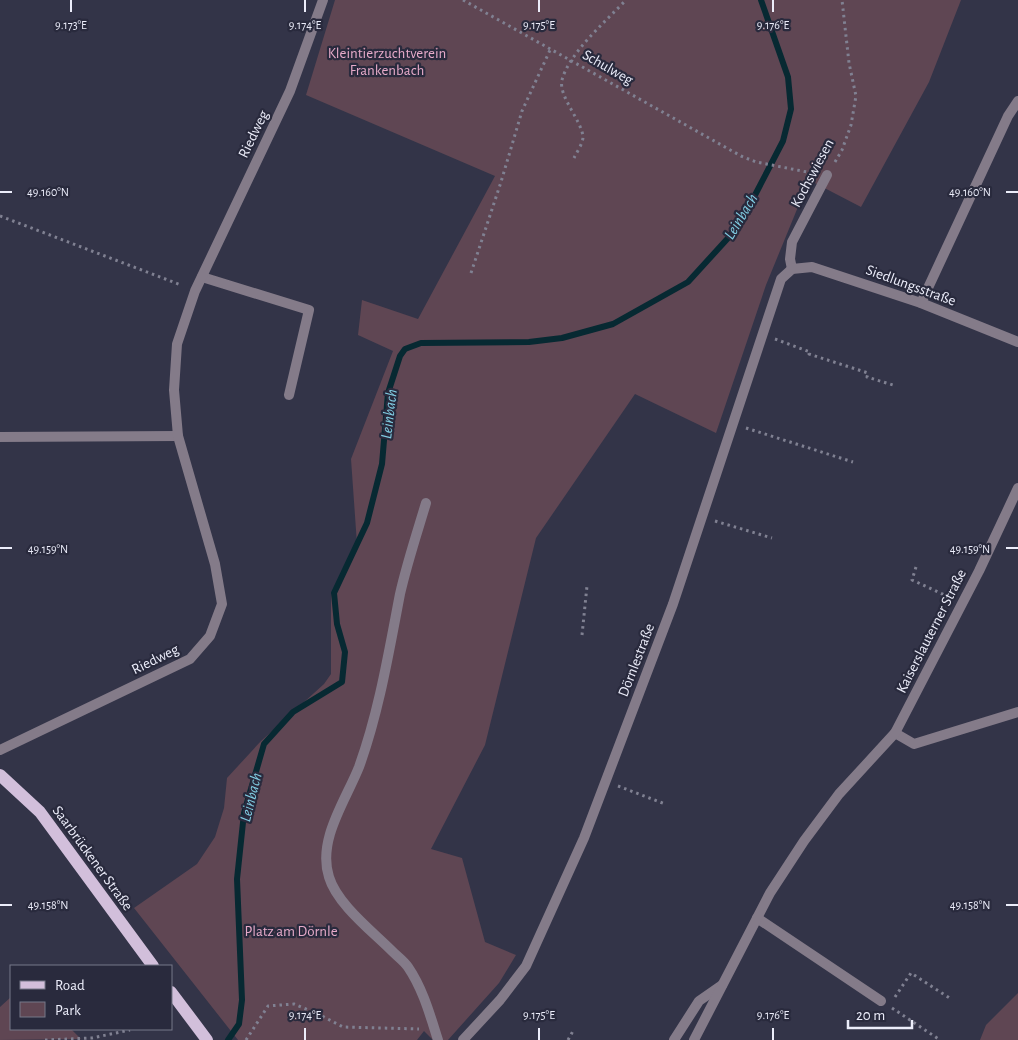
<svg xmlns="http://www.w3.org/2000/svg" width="1018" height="1040" font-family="'Alegreya Sans',sans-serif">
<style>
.green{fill:#5f4653}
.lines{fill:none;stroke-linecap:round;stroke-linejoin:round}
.stream{stroke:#072932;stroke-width:6}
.path{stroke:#808192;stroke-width:3;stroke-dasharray:2.5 4;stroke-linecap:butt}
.lane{stroke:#847b89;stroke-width:10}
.street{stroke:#847b89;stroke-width:10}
.primary{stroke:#d2bfdb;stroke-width:12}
.ticks{fill:none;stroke:#ecedfa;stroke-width:2}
.labels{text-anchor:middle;stroke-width:4.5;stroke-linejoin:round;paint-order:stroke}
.park-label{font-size:15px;fill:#e6aac9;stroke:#292a3d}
.street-label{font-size:15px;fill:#ecedfa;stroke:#292a3d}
.water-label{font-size:16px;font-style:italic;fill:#81cde3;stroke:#292a3d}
.ticks-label{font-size:12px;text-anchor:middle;fill:#ecedfa;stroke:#292a3d;stroke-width:4.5;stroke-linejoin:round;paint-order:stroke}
</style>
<rect width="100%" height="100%" fill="#333448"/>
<g class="green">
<polygon points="335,0 961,0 929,82 861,207 809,180 766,285 716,433 635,394 536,538 485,745 431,849 462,858 485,942 516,955 499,983 448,1040 433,1040 424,1031 417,1040 238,1040 134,908 197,864 215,837 224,808 227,778 261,741 324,684 331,674 331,594 357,544 351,459 393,351 358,335 362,300 418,319 495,176 306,95"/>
<polygon points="1018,993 1018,1040 980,1040 986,1025"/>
<polygon points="11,997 11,1029 71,1029 81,1039 0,1040 0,1007"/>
</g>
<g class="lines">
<polyline class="stream" points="228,1040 239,1024 242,1000 237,879 244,813 264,744 293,712 342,682 345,652 337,624 334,593 367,523 382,464 388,393 400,356 405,349 421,343 529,342 562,338 613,324 688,282 729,237 754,197 783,141 791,109 788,77 761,0"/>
<g class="path">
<polyline points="463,0 741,156 756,162 812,173"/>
<path d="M574 158C577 152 583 143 583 137 582 121 558 96 562 80 569 53 606 21 626 0"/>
<polyline points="835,162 842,150 851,125 856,96 849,63 842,0"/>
<polyline points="0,216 181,285"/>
<polyline points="471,273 501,182 522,111 551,48"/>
<polyline points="775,339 810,352 809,354 868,373 867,377 893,385"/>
<polyline points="746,428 853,462"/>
<polyline points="715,521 772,538"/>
<polyline points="916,567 912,580 949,597"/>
<polyline points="582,635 587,586"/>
<polyline points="618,786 665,804"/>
<polyline points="895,997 911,973 951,999"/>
<polyline points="892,1008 940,1040"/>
<polyline points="45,1040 92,1038 130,1030"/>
<polyline points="246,1040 268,1006 294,1004 322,1016 343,1027 419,1029"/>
<polyline points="568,1040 573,1031"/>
</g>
<g class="lane">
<polyline points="792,269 790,259 792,242 827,175"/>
<polyline points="202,277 309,310 289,395"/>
<polyline points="0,437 178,436"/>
<path d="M426 503C417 533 407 563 400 594 389 651 379 712 359 767 346 800 317 840 329 877 337 904 372 931 392 951 397 956 404 961 408 967 423 989 430 1015 438 1040"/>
<polyline points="674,1040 699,1001 722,985"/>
</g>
<g class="street">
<polyline points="921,303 1008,116 1018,101"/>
<polyline points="895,733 914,744 1018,712"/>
<polyline points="0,750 190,659 210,636 222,604 215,564 178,436 174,390 177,344 195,291 290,91 323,0"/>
<polyline points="757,918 881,1001"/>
<polyline points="463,1040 500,1000 526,966 584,838 673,604 781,279 792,269 812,267 921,303 1018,342"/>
<polyline points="694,1040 770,893 804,841 839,794 895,733 979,571 1018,488"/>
</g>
<g class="primary">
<polyline points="0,775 40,812 153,966"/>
<polyline points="171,992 207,1040"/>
</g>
</g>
<path class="ticks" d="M71 0V12M305 0V12M539 0V12M773 0V12M0 192H12M1006 192H1018M0 548H12M1006 548H1018M0 905H12M1006 905H1018M305 1028V1040M539 1028V1040M773 1028V1040"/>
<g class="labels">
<g class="park-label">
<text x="387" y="58">Kleintierzuchtverein<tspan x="387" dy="17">Frankenbach</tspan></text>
<text x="291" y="936">Platz am Dörnle</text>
</g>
<g class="street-label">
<text transform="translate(608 67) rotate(30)" y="5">Schulweg</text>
<text transform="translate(253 134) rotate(-64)" y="5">Riedweg</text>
<text transform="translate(812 173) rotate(-62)" y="5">Kochswiesen</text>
<text transform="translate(911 285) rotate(20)" y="5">Siedlungsstraße</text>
<text transform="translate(931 631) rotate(-63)" y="5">Kaiserslauterner Straße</text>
<text transform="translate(155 659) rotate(-26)" y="5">Riedweg</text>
<text transform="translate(636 660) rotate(-69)" y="5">Dörnlestraße</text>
<text transform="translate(93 858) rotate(54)" y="5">Saarbrückener Straße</text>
</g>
<g class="water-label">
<text transform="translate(740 216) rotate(-59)" y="6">Leinbach</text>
<text transform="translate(388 414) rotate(-83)" y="6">Leinbach</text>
<text transform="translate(250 797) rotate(-76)" y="6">Leinbach</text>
</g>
</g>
<g class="ticks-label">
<text x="71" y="29">9.173°E</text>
<text x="305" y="29">9.174°E</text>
<text x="539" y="29">9.175°E</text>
<text x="773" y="29">9.176°E</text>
<text x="48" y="196">49.160°N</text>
<text x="970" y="196">49.160°N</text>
<text x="48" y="553">49.159°N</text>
<text x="970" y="553">49.159°N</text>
<text x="48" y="909">49.158°N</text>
<text x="970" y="909">49.158°N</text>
<text x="305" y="1019">9.174°E</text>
<text x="539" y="1019">9.175°E</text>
<text x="773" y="1019">9.176°E</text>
</g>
<rect x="10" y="965" width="162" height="65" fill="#292a3d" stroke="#777889"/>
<rect x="20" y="981" width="25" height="8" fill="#d2bfdb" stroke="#777889"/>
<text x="55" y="990" font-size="15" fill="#ecedfa">Road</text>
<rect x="20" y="1002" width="25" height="15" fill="#5f4653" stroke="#777889"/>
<text x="55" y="1015" font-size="15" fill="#ecedfa">Park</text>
<path d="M848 1020v8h64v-8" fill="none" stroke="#ecedfa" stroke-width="2.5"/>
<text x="856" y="1020" font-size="15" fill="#ecedfa" stroke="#292a3d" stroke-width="4" paint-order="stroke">20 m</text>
</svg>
